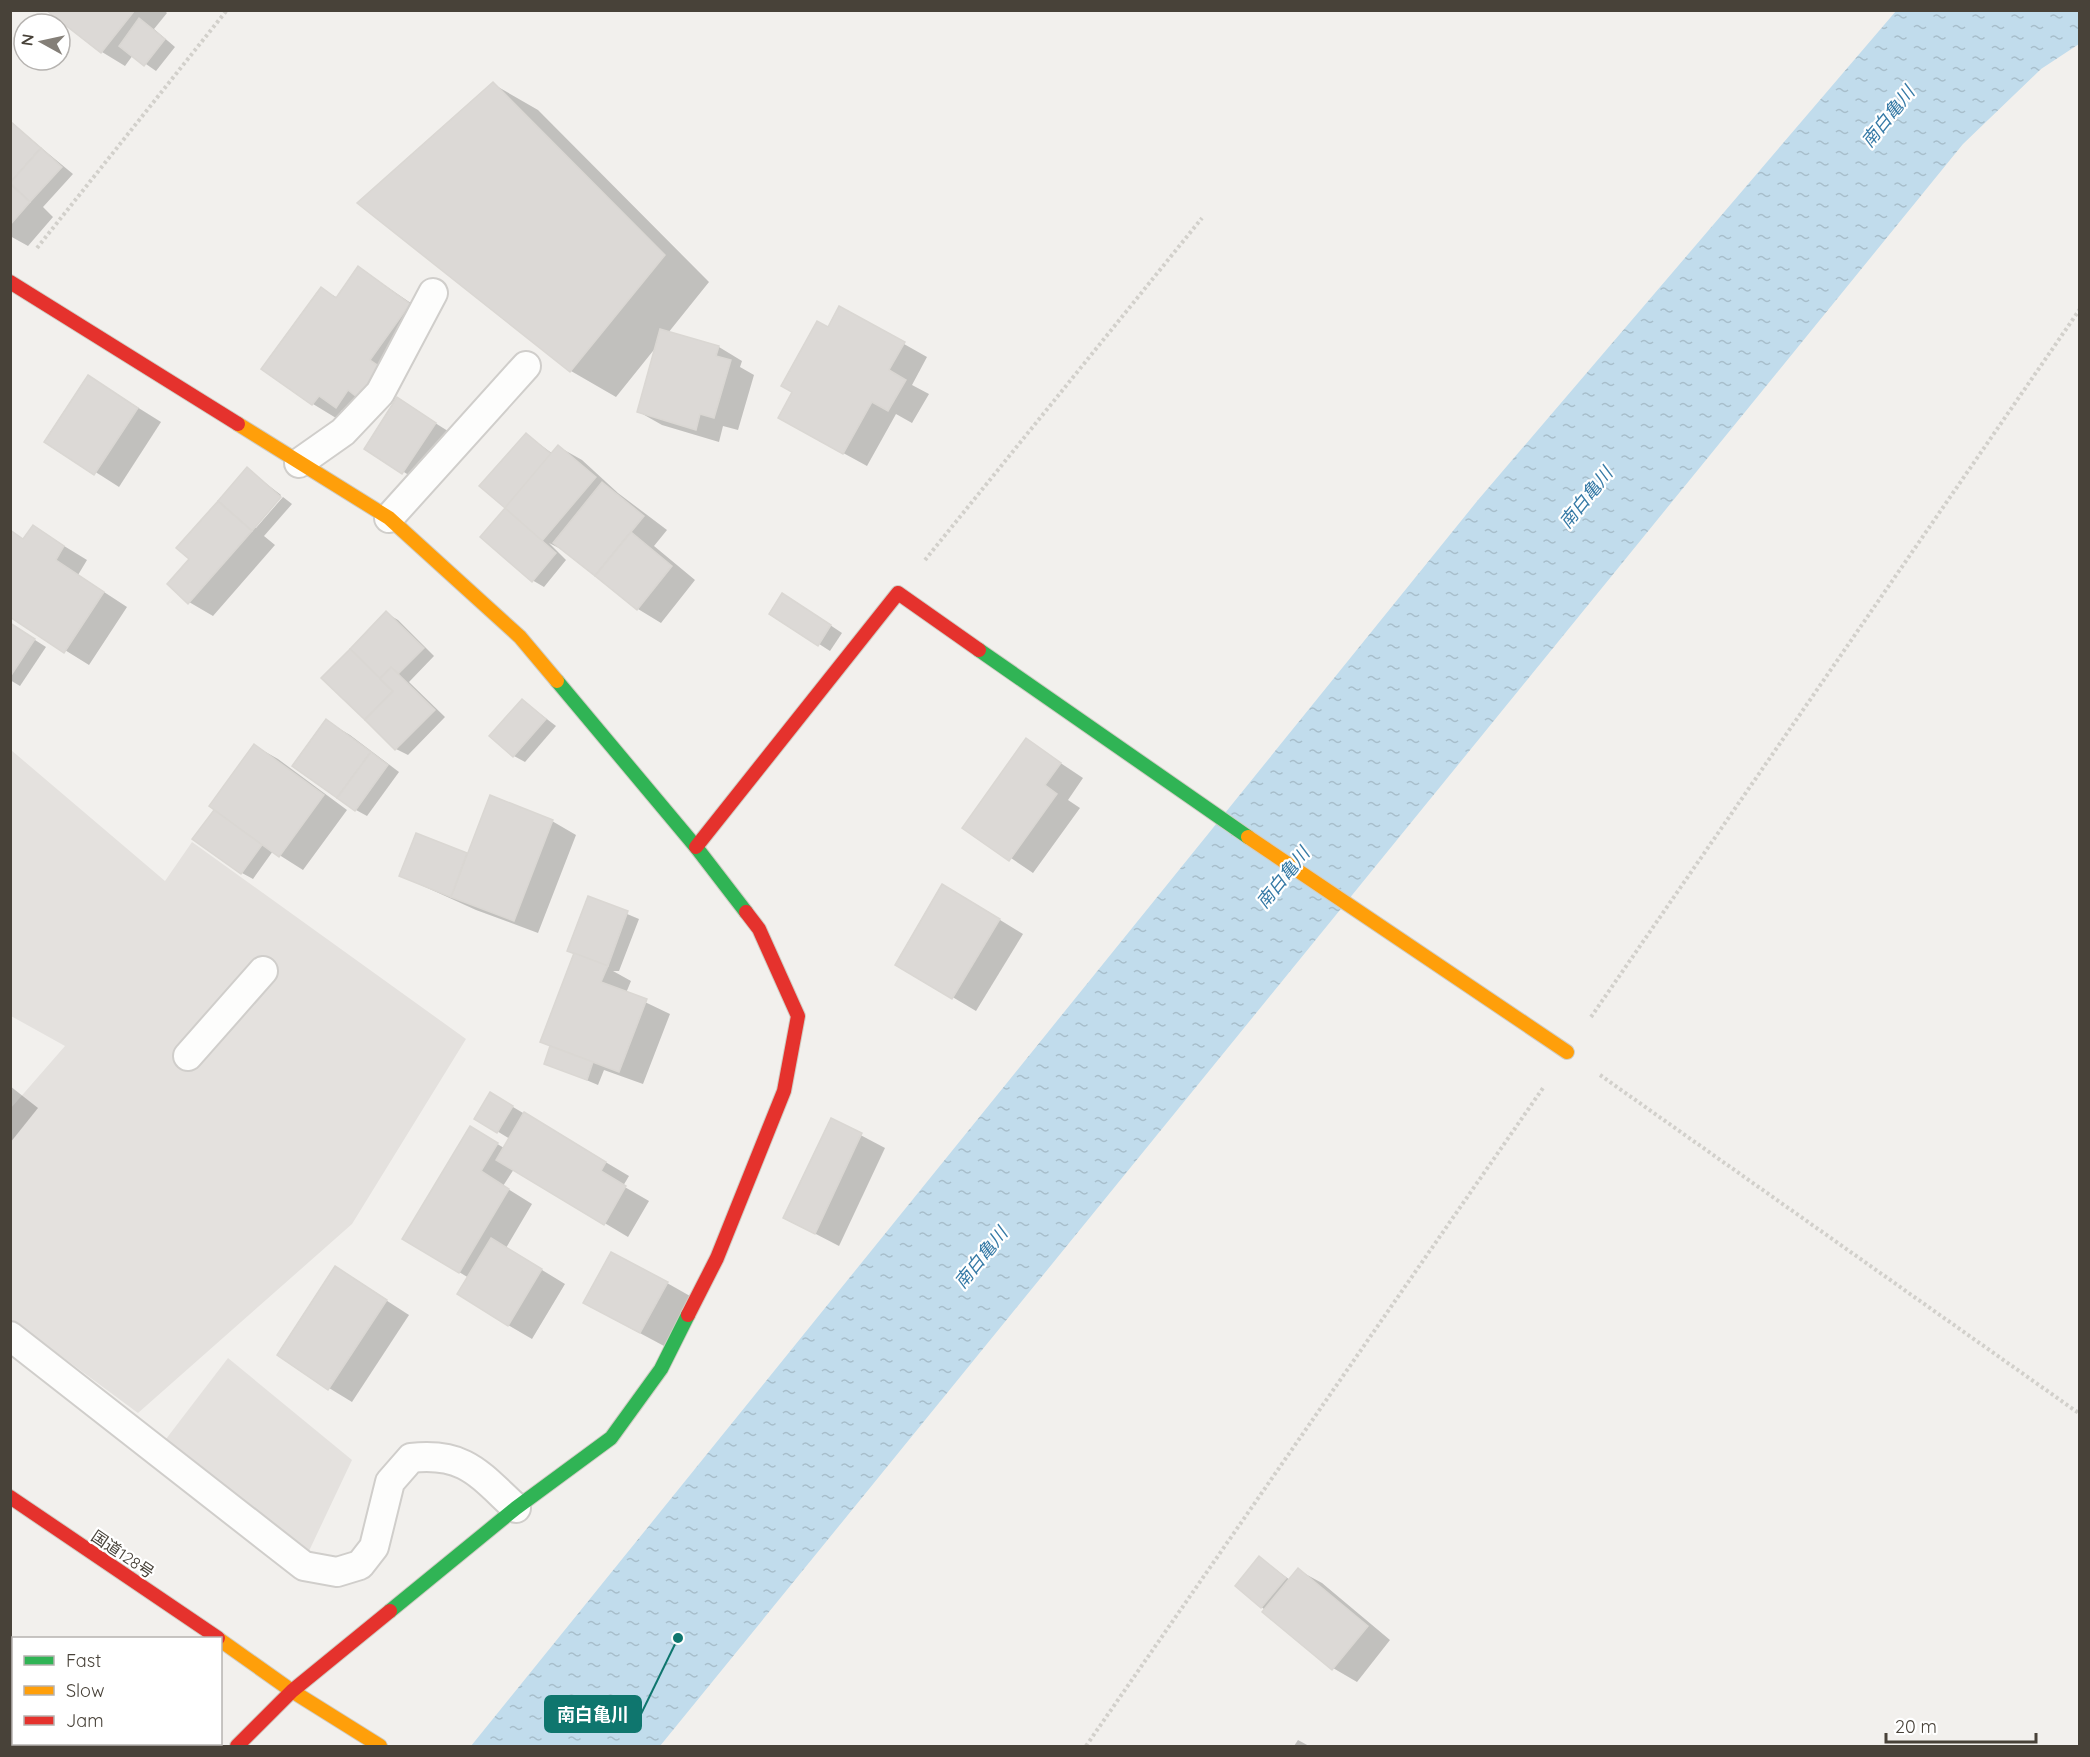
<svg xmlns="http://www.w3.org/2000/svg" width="2090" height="1757" font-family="Quicksand,'Noto Sans JP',sans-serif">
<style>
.parking{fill:#e4e1de}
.water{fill:url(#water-ripples)}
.shadow{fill:#0003}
.building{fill:#dcd9d6;stroke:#dad7d3;stroke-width:1.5}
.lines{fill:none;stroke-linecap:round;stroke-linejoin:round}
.lane-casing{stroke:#d0cecb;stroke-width:32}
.fast-casing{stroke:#d0cdc4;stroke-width:16}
.slow-casing{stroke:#d0cdc4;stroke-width:16}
.jam-casing{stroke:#d0cdc4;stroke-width:16}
.path{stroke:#d2d0cb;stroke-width:4;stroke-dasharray:3 3;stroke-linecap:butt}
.lane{stroke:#fdfdfc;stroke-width:28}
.fast{stroke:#30b455;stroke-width:14}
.slow{stroke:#ff9f0a;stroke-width:14}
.jam{stroke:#e5322d;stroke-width:14}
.labels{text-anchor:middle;stroke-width:4.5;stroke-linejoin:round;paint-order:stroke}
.street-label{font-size:16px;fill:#484239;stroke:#fff}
.water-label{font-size:18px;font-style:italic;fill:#367aa6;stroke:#fff}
.leader{fill:none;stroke:#0f766e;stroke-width:2}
.callout-dot{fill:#0f766e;stroke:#fff;stroke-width:2}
.callout{fill:#0f766e;stroke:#0f766e;stroke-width:2}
.callout-label{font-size:18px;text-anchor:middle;font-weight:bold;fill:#fff}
</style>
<defs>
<pattern id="water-ripples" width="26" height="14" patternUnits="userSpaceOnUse" patternTransform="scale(1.5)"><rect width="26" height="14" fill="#c1dcec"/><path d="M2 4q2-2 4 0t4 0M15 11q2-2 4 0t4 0" fill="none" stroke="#a7becb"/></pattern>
</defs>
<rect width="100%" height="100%" fill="#f2f0ed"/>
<g class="parking">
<polygon points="11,750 165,881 192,842 466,1039 352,1224 138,1413 11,1319 11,1108 65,1046 11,1016"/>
<polygon points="228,1358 352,1460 309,1551 166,1439"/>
</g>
<polygon class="water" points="1896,11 2079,11 2079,44 2041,69 1963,144 660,1746 471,1746 1478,500"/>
<g class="shadow">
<polygon points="49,10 164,10 167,13 154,29 175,47 156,71 133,55 125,66 102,52"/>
<polygon points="493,84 538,110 709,282 668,333 719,347 742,361 740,367 754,375 738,430 723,426 719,442 662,425 639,412 657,346 616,397 571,371 359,203"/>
<polygon points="10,122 73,174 43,207 53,217 28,246 10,236"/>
<polygon points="359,268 433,318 393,374 403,382 382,410 360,420 342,410 336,418 313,404 321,289 338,298"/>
<polygon points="828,329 904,344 927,357 912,385 929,394 912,423 896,414 867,466 803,431"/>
<polygon points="89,377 161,422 119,487 47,441"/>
<polygon points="397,399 459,438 426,486 366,448"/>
<polygon points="527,435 553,454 559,447 582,460 618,493 667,530 654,546 695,580 661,623 638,609 567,552 549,543 566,560 544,587 532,580 505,510"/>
<polygon points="247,469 281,495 253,528 256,528 283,497 292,504 264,536 275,545 213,616 189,602 191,559"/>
<polygon points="33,527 87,560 78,575 127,607 89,665 10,616 24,540"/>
<polygon points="794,601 842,633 830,651 771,613"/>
<polygon points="386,613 398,620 434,656 409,682 445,717 408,755 396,749 324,678"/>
<polygon points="10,624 46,647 20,686 10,680"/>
<polygon points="522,700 556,726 525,762 514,756"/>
<polygon points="326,721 350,735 399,772 367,816 356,810"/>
<polygon points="1026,740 1083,778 1068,800 1080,808 1033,873 965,827"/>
<polygon points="255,746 278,759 347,810 303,870 273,851 253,879 242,873 224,817"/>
<polygon points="552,821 576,835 538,933 476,910 401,876 417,835 468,855"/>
<polygon points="589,898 639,919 619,971 613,971 631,981 626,993 670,1014 643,1084 604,1070 598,1085 546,1063 552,1047 542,1041 576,954"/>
<polygon points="966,899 1023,934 976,1011 897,964"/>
<polygon points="10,1086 38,1108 10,1143"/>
<polygon points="491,1094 629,1176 623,1186 649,1201 628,1237 514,1169 503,1186 532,1204 506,1248 565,1284 532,1339 508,1325 469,1278 404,1239 471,1128 504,1148 510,1139 477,1119"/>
<polygon points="832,1120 885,1148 839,1246 785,1218"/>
<polygon points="336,1268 409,1315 352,1402 329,1388"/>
<polygon points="667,1283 690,1296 664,1346 608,1316"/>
<polygon points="1260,1558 1290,1580 1298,1570 1322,1583 1390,1640 1357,1682 1333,1668 1237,1586"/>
<polygon points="1298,1740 1309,1746 1294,1746"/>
</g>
<g class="building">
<polygon points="46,10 135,10 101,53"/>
<polygon points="139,18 165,39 144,66 119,46"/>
<polygon points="493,82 665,255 570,372 357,203"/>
<polygon points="10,121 41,148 10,183"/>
<polygon points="41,148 62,167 30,202 10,183"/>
<polygon points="10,184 30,202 10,225"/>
<polygon points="358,266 410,304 370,360 380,367 358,398 348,390 336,408 319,396 312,405 261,369 321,287 336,298"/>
<polygon points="839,306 905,342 889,370 906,380 888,411 872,402 843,454 778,418 792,392 781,386 817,321 828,327"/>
<polygon points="660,329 719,346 716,356 731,360 714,418 700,414 696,430 637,412"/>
<polygon points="88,375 138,408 94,475 44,442"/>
<polygon points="397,397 436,423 402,474 364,449"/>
<polygon points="526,433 551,454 505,508 479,486"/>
<polygon points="558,445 596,477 542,541 505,508"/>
<polygon points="247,467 281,497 252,531 218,501"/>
<polygon points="602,482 644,516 595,576 553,543"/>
<polygon points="218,501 252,531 188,604 167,584 189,559 176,548"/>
<polygon points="505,508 556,553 532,582 480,537"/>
<polygon points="33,525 64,546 56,560 104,592 64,653 10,617 10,530 23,539"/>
<polygon points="631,532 672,566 637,610 595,576"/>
<polygon points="782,593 831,625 818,646 769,614"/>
<polygon points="386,611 424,648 398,674 391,667 380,679 350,649"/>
<polygon points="10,623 35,639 10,677"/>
<polygon points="350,649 393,691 365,720 321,678"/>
<polygon points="391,667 435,710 395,750 365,720 393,691 380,679"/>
<polygon points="522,699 546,719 513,757 489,736"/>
<polygon points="326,719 371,752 337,798 292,766"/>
<polygon points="1026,738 1061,763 1045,785 1057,794 1009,861 962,828"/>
<polygon points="254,744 324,795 279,857 209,806"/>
<polygon points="371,752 388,765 355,811 337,798"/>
<polygon points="490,795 553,820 514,921 451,897"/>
<polygon points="214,810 262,845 241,874 192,839"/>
<polygon points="416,833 467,853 451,897 399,876"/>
<polygon points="942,884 1000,919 952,999 895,965"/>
<polygon points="588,896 628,911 608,966 567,951"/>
<polygon points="574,953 608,966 601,982 647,999 619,1072 540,1042"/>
<polygon points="550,1046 593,1062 587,1080 544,1064"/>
<polygon points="490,1092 513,1106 497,1133 474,1119"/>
<polygon points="524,1112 606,1162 601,1171 626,1186 604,1225 496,1160"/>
<polygon points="831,1118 862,1133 815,1234 783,1218"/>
<polygon points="470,1126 498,1143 481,1171 509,1189 459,1273 402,1239"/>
<polygon points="491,1238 542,1269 508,1326 457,1294"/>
<polygon points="611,1252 668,1282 640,1333 583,1303"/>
<polygon points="335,1266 387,1300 328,1390 277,1355"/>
<polygon points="1259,1556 1286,1578 1261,1608 1235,1586"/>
<polygon points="1298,1568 1368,1626 1332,1670 1262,1612"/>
</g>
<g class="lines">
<defs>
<g id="lane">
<polyline points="299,463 343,432 380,393 433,293"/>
<polyline points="389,518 526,366"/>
<polyline points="188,1056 263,971"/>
<path d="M10 1336 304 1566 337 1572 360 1565 374 1547 390 1482 411 1458C465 1452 479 1474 516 1508"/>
</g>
<g id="fast">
<polyline points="979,650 1248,837"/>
<polyline points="557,681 696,847 746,912"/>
<polyline points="390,1611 516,1508 611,1438 661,1369 688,1315"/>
</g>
<g id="slow">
<polyline points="238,424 389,518 520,637 557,681"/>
<polyline points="1248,837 1567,1052"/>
<polyline points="220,1640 292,1691 380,1746"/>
</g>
<g id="jam">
<polyline points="10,282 238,424"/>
<polyline points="696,847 898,593 979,650"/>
<polyline points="688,1315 717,1258 784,1091 798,1016 759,929 746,912"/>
<polyline points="10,1497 218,1638"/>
<polyline points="237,1746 292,1691 390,1611"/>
</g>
</defs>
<use href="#lane" class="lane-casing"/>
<use href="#fast" class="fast-casing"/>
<use href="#slow" class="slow-casing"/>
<use href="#jam" class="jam-casing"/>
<g class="path">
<polyline points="37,248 227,10"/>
<polyline points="925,560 1202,218"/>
<polyline points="1591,1017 2080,309"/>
<polyline points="1600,1075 2080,1414"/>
<polyline points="1086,1746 1543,1088"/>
</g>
<use href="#lane" class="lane"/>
<use href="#fast" class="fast"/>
<use href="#slow" class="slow"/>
<use href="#jam" class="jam"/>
</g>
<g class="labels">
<g class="street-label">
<text transform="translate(123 1554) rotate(34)" y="6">国道128号</text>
</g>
<g class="water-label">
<text transform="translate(1888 117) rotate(-51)" y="6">南白亀川</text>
<text transform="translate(1586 498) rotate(-51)" y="6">南白亀川</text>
<text transform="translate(1283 878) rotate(-51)" y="6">南白亀川</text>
<text transform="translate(981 1258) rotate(-51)" y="6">南白亀川</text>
</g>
</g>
<path class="leader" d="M678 1638L641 1714"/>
<circle class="callout-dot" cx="678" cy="1638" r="6"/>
<rect class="callout" x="545" y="1696" width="96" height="36" rx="6"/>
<g class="callout-label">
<text x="593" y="1721">南白亀川</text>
</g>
<rect width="2090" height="1757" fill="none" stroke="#484239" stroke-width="24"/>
<rect x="12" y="1637" width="210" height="108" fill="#ffffff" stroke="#b6b3b0" stroke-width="1.5"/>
<rect x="24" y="1656" width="30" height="9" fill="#30b455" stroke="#b6b3b0" stroke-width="1.5"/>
<text x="66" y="1667" font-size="18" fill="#484239">Fast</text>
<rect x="24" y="1686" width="30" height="9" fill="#ff9f0a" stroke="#b6b3b0" stroke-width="1.5"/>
<text x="66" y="1697" font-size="18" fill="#484239">Slow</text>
<rect x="24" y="1716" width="30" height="9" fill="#e5322d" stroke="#b6b3b0" stroke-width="1.5"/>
<text x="66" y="1727" font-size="18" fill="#484239">Jam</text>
<g transform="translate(42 42) rotate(278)"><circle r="28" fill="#ffffff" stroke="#b6b3b0" stroke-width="1.5"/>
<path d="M0-4.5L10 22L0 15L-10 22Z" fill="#847f78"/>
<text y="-9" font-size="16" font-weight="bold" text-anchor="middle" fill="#484239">N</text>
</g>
<path d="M1886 1733v9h150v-9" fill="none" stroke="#484239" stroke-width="3"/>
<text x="1895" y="1733" font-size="18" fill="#484239" stroke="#ffffff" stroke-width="4.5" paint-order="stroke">20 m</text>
</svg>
